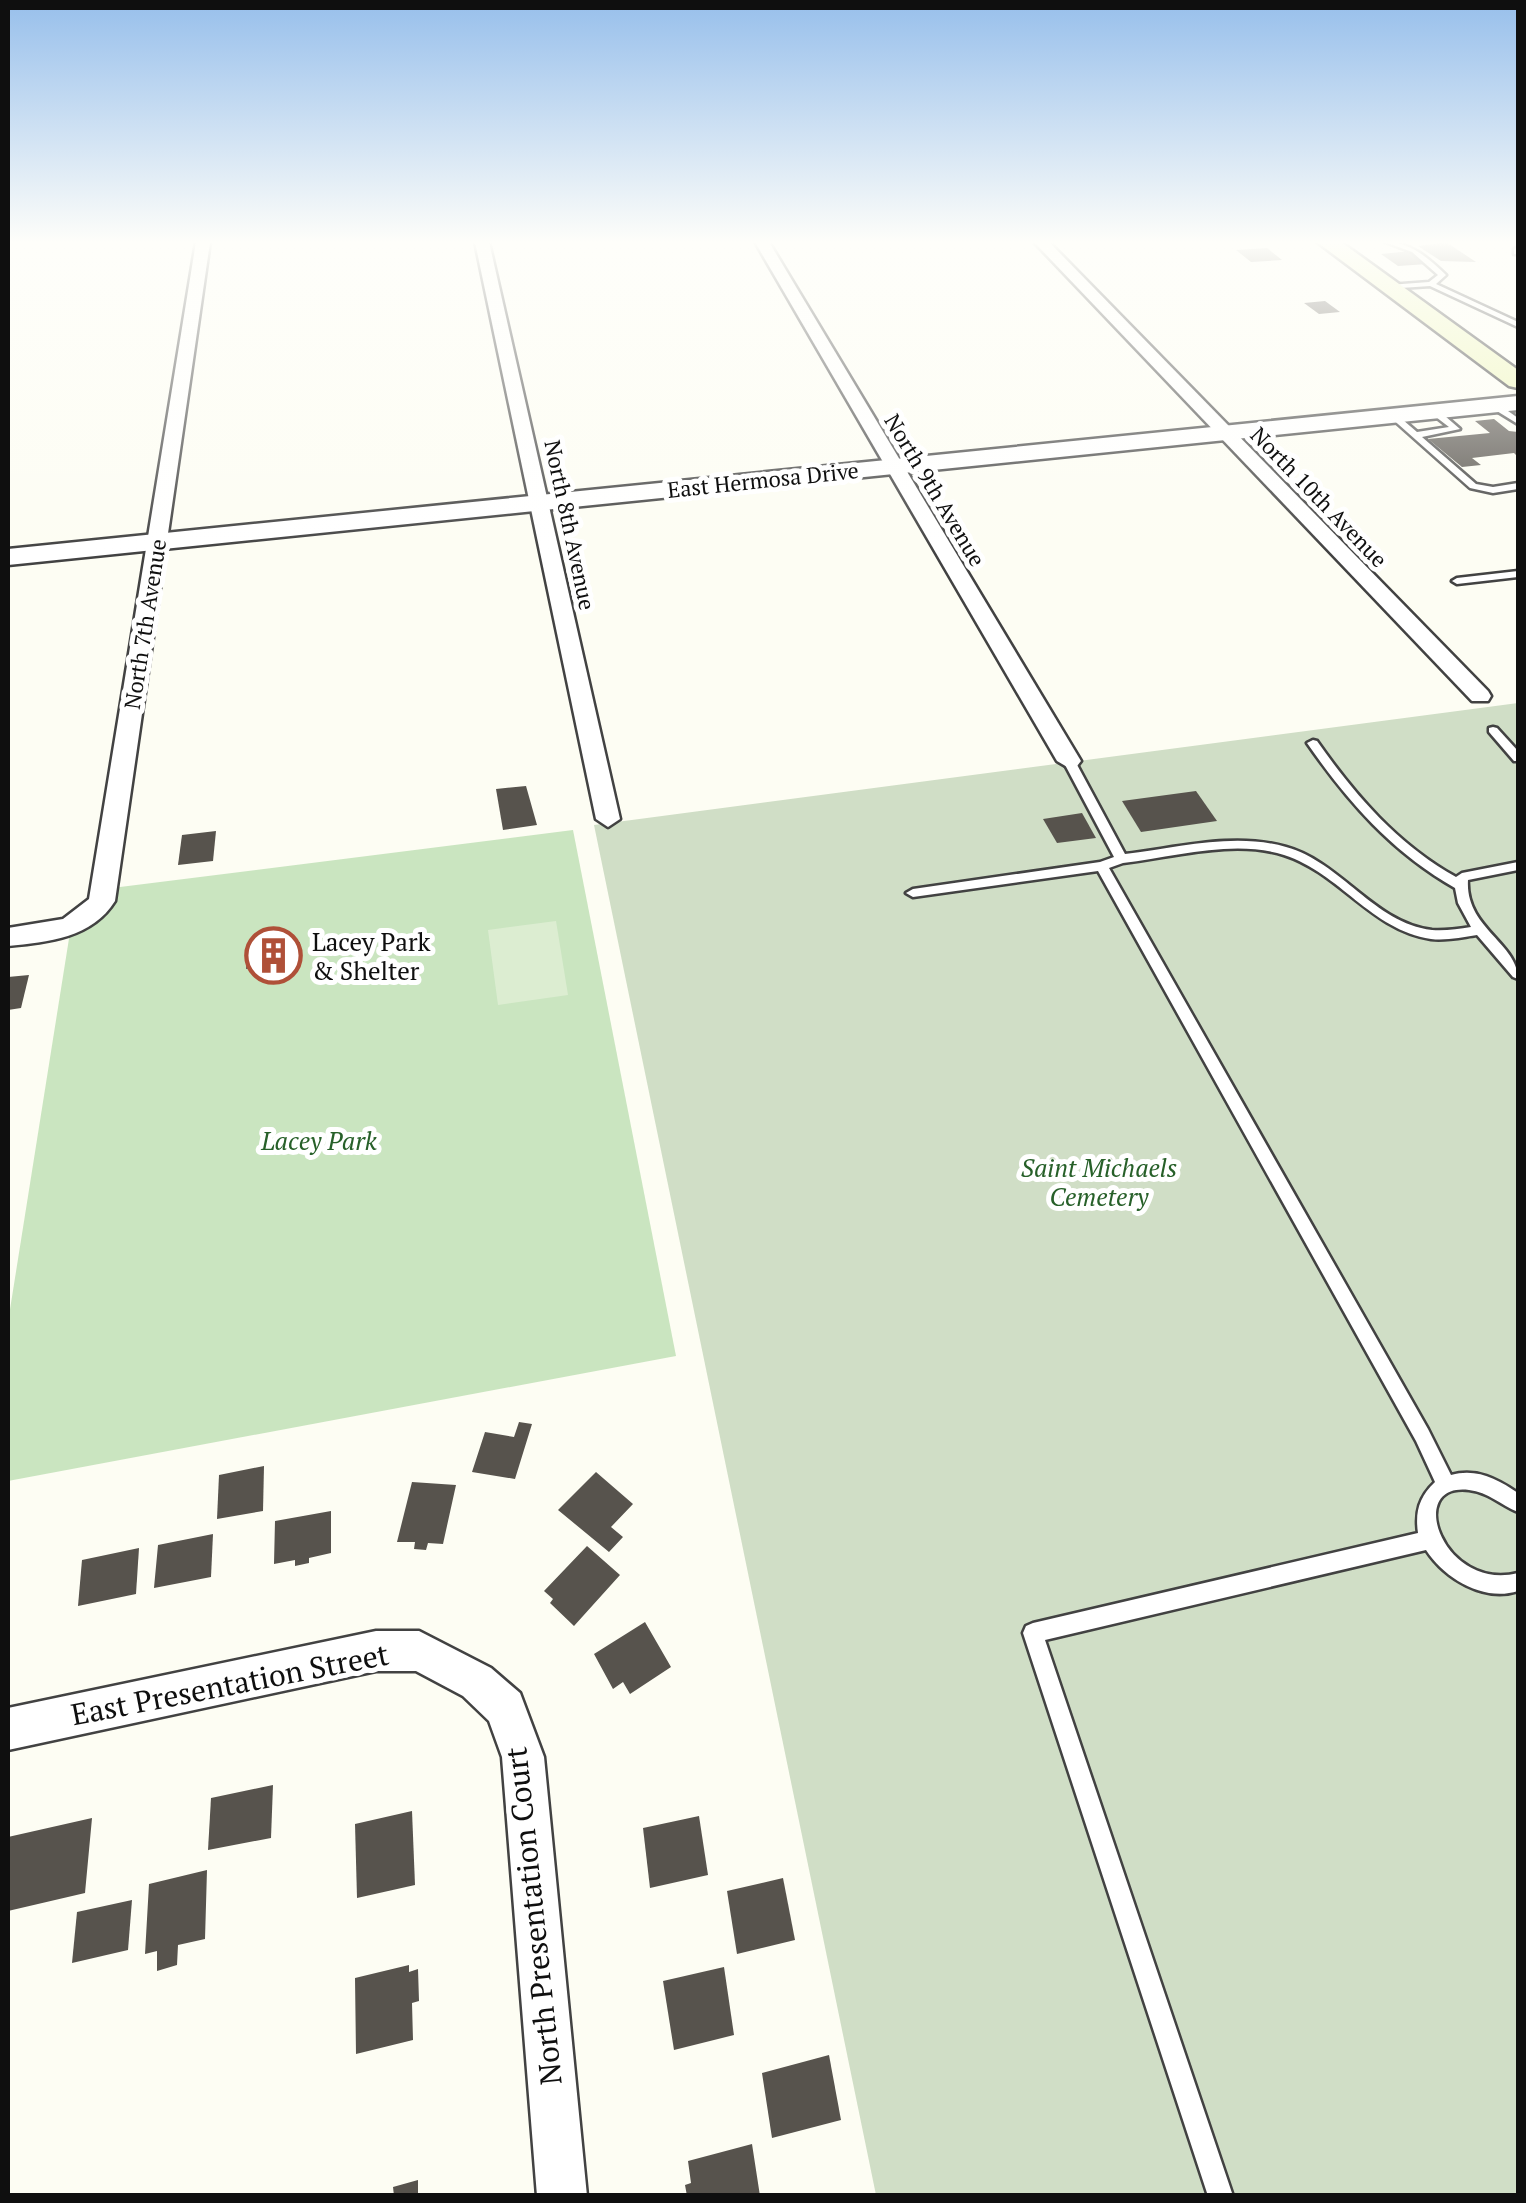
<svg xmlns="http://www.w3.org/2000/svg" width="1526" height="2203" font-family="'PT Serif',serif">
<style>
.green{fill:#cae5c0}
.cemetery{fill:#d0dec6}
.pitch{fill:#dcedd1}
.building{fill:#57534d}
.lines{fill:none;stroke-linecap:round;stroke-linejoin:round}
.service-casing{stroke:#424242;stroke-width:5}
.minor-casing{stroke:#424242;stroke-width:5}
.tertiary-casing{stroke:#424242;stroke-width:5}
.secondary-casing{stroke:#313131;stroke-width:5}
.service{fill:#fff;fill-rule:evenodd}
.minor{fill:#fff;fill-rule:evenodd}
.tertiary{fill:#fff;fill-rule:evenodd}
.secondary{fill:#edf5b6;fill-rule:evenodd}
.labels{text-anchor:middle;stroke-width:10;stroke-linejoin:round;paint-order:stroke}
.far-street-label{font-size:22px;fill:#0f0f0f;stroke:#fff}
.poi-label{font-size:25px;fill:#0f0f0f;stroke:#fff;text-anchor:start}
.park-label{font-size:25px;font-style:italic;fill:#276029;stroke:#fff}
.near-street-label{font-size:30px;fill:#0f0f0f;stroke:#fff}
</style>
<rect width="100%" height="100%" fill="#fdfdf3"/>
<polygon class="green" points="573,830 676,1356 8,1481 8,1322 71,926 104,889"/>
<polygon class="cemetery" points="1518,703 1518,2195 876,2195 594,825"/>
<polygon class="pitch" points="556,921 568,995 498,1005 488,930"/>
<g class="building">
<polygon points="1446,242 1476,262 1441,261 1418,246"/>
<polygon points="1267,248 1282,260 1251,262 1236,250"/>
<polygon points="1411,251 1428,264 1398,266 1381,254"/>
<polygon points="1325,301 1340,312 1319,314 1304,303"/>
<polygon points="1494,419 1509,431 1518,432 1518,457 1514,453 1472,458 1481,465 1462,467 1428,439 1490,433 1475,421"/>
<polygon points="526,786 537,825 503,830 496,789"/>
<polygon points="1196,791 1217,821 1141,832 1122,801"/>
<polygon points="1082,813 1096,838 1057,843 1043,819"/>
<polygon points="216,831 213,861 178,865 182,835"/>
<polygon points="300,942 299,963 246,969 248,949"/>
<polygon points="29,975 21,1008 8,1010 8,977"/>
<polygon points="519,1422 532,1424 515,1479 472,1472 485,1432 514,1437"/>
<polygon points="264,1466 263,1511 217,1519 219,1475"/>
<polygon points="596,1472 633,1504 611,1527 623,1537 609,1552 558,1510"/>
<polygon points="412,1482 456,1485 443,1544 428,1543 426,1550 414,1549 415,1542 397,1542"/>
<polygon points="331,1511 331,1553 309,1558 309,1563 295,1566 295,1560 274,1564 275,1521"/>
<polygon points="213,1534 211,1577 154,1588 158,1545"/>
<polygon points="587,1546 620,1575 574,1626 550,1603 553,1599 544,1591"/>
<polygon points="139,1548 136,1594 78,1606 82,1560"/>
<polygon points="645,1622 671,1667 630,1694 623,1682 613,1689 594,1654"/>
<polygon points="273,1785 271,1838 208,1850 211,1798"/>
<polygon points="412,1811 415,1885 357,1898 355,1824"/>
<polygon points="699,1816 708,1875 650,1888 643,1828"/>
<polygon points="92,1818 85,1893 8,1911 8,1837"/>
<polygon points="207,1870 205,1939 178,1945 177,1965 157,1971 157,1951 145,1954 149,1884"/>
<polygon points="783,1878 795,1940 737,1954 727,1891"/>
<polygon points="132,1900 128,1950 72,1963 77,1912"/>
<polygon points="409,1965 409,1972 418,1969 419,2001 412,2003 413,2040 356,2054 355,1978"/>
<polygon points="724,1967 734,2035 674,2050 663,1981"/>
<polygon points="829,2055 841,2120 772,2138 762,2073"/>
<polygon points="752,2144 760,2196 687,2196 685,2185 691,2183 688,2161"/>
<polygon points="418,2180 418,2196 394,2196 393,2187"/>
</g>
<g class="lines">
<defs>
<g id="service">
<path d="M1385 242C1411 242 1428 258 1446 275L1436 284 1518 322V327L1430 286 1386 289 1389 285 1429 282 1438 275 1412 252Z"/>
<polygon points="1518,247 1518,254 1514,254 1514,249"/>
<polygon points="1492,404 1498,404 1518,418 1518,424 1492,408"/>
<polygon points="1432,410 1438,410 1460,429 1422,437 1476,484 1493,487 1518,483 1518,489 1493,493 1470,488 1389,416 1396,414 1417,432 1449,427 1432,414"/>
<polygon points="1518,571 1518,577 1457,584 1452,581 1457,578"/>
<polygon points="1493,727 1497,728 1518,751 1518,761 1514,761 1489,732 1489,728"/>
<path d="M1313 740 1317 741C1355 795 1397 844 1456 877L1462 873 1518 862V870L1468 880C1465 928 1518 943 1518 979L1513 977 1477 935C1462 937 1446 941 1431 939 1371 930 1340 873 1284 855 1234 839 1174 857 1123 863L1109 868 1428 1429 1451 1475C1477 1468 1497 1479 1518 1493V1512C1501 1505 1488 1492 1469 1490 1404 1482 1443 1592 1518 1573V1591C1484 1602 1445 1579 1426 1550L1045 1640 1233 2196H1208L1023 1633 1026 1626 1033 1623 1418 1533C1415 1512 1419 1497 1435 1482L1416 1441 1098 871 913 897 906 893 913 889 1100 862 1114 857 1063 761 1069 757 1075 761 1125 854C1177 848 1234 832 1286 847 1341 862 1374 923 1432 930 1445 931 1458 929 1471 927L1458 903 1455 888C1392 852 1348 802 1307 743Z"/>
</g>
<g id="minor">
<path d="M196 242H210L115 901C92 938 48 942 8 946V928L63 919 89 899Z"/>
<polygon points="475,242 489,242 620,819 608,827 596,819"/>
<polygon points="755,242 769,242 1081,761 1077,766 1069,768 1057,761"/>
<polygon points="1034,242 1049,242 1488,691 1491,696 1488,701 1472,701"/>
<polygon points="376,1631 419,1631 491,1668 520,1693 544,1757 587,2196 537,2196 502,1757 489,1721 463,1696 416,1671 376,1671 8,1750 8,1708"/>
</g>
<polygon id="tertiary" points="1518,396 1518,410 8,565 8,549"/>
<polygon id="secondary" points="1317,242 1341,242 1518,370 1518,388 1509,386"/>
</defs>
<use href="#service" class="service-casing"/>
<use href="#minor" class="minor-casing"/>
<use href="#tertiary" class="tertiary-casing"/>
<use href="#secondary" class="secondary-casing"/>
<use href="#service" class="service"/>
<use href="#minor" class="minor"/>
<use href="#tertiary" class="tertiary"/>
<use href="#secondary" class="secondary"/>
</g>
<linearGradient id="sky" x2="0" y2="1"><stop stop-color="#97bfeb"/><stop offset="0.44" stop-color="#fefefa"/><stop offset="1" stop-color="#fefefa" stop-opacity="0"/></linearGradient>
<rect width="1526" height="551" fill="url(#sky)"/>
<defs>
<symbol id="building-ring" viewBox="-11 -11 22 22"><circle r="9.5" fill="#fff" stroke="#af5038" stroke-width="1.5"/><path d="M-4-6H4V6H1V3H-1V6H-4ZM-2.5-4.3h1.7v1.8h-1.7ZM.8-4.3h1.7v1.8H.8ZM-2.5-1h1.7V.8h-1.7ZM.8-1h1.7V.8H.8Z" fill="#af5038"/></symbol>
</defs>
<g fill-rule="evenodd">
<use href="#building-ring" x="242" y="924" width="63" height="63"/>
</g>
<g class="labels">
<g class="far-street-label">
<text transform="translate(763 480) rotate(-6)" y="8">East Hermosa Drive</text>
<text transform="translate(935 490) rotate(59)" y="8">North 9th Avenue</text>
<text transform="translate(1319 497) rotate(46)" y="8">North 10th Avenue</text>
<text transform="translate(570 525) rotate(78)" y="8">North 8th Avenue</text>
<text transform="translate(145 624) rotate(-81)" y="8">North 7th Avenue</text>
</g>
<g class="poi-label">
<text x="312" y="951">Lacey Park<tspan x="312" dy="29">&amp; Shelter</tspan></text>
</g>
<g class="park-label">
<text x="319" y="1150">Lacey Park</text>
<text x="1099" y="1177">Saint Michaels<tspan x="1099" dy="29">Cemetery</tspan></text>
</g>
<g class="near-street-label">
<text transform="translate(230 1685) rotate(-11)" y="10">East Presentation Street</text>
<text transform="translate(534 1916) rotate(-96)" y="10">North Presentation Court</text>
</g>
</g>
<rect width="1526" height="2203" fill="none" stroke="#0f0f0f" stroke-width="20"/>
</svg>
